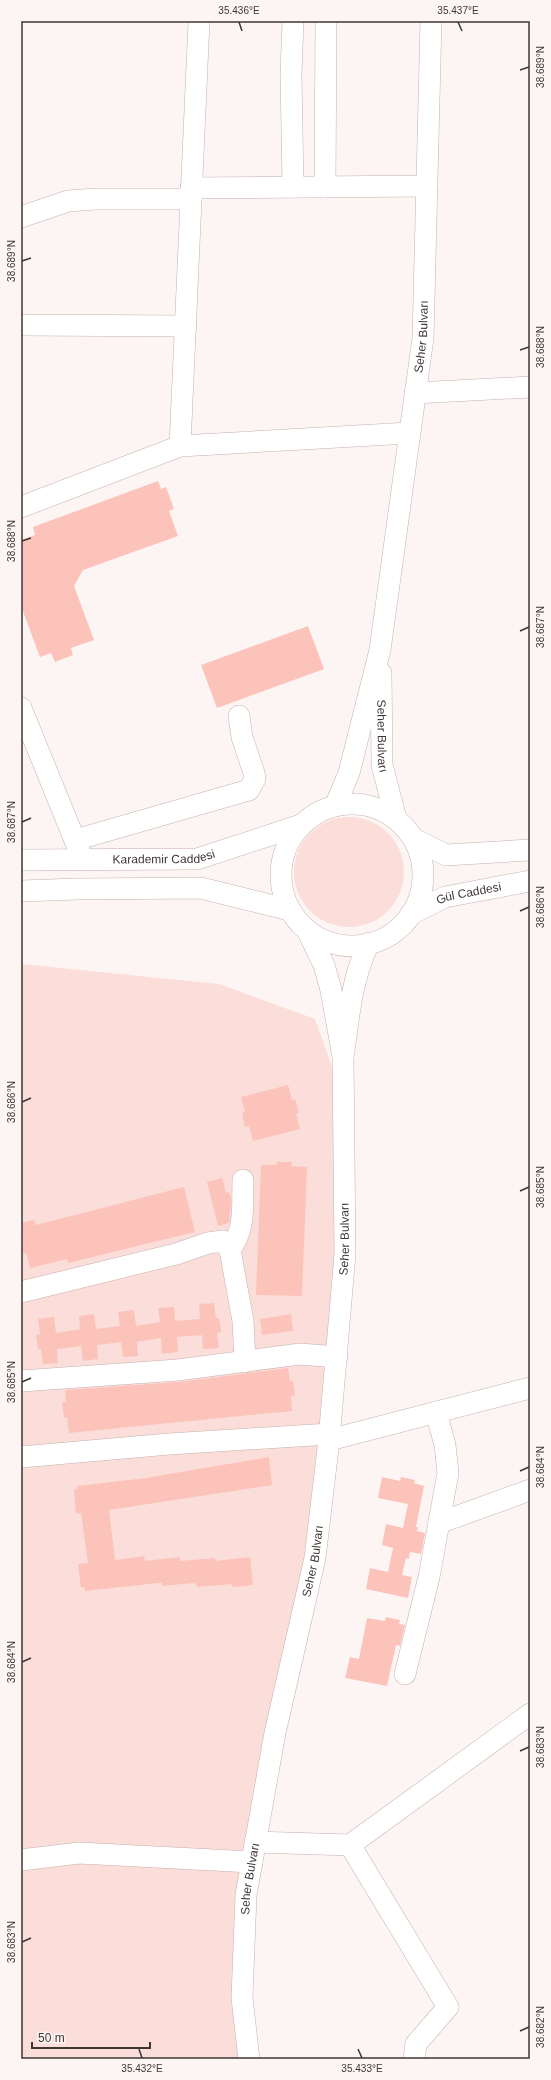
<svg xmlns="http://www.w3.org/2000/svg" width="551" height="2080" font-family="Helvetica,sans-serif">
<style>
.green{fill:#fbdeda}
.building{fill:#fcc3bb}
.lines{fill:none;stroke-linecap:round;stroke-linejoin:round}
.minor-casing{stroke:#c6b1ae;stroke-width:22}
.minor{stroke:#fff;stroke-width:21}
.ticks{fill:none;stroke:#3e3635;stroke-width:1.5}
.labels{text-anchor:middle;stroke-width:3;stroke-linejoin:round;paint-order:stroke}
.street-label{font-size:12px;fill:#3e3635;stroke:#fdf5f3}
.neatline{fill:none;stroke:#3e3635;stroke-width:1.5}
.ticks-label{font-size:10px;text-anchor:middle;fill:#3e3635}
</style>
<rect width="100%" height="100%" fill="#fdf5f3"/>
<g class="green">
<circle cx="349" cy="872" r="55"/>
<polygon points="21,964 219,984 315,1019 340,1089 333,1412 251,1864 247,2059 21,2059"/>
</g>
<g class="building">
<polygon points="158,481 161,489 166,487 174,509 169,511 178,536 83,570 74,586 94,640 71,648 73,655 55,662 51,653 40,657 21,606 21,544 23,539 35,535 33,527"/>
<polygon points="308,626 324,669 217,708 201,665"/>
<polygon points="288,1085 292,1100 295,1099 299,1113 296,1114 300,1129 253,1141 249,1126 245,1127 242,1113 245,1112 241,1097"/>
<polygon points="277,1162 292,1162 291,1166 307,1167 302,1296 256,1295 261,1165 276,1165"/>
<polygon points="222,1178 226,1193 229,1192 231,1198 230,1215 229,1223 218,1226 207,1182"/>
<polygon points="184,1187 195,1232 68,1263 67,1259 30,1268 26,1253 23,1254 21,1223 34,1220 36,1225"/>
<polygon points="214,1303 216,1318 219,1318 221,1332 217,1333 219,1348 203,1349 202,1335 177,1337 178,1352 162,1354 161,1338 137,1342 138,1356 123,1357 121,1342 97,1345 98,1359 83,1361 81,1346 57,1349 58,1363 43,1364 41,1349 38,1349 36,1335 40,1334 38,1319 54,1317 56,1333 80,1329 79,1316 94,1314 96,1329 120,1326 118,1312 134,1310 136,1326 160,1322 158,1308 174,1307 175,1321 200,1319 199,1304"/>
<polygon points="291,1314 293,1331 262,1335 260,1319"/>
<polygon points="288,1368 290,1381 293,1381 295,1396 291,1396 292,1411 69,1433 67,1417 64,1418 62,1403 66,1402 65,1390 179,1382"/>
<polygon points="269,1457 272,1485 109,1510 115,1560 144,1556 145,1561 180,1557 180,1561 215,1558 215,1561 250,1557 253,1585 232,1587 232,1584 197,1587 196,1584 193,1583 162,1586 162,1583 158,1583 85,1591 84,1587 81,1588 78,1564 88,1563 81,1513 76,1514 74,1489 77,1489 77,1486 146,1478"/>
<polygon points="382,1477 400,1481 401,1477 415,1480 414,1483 424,1486 416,1527 418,1527 417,1531 425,1533 421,1554 410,1552 409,1559 406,1558 402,1575 412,1577 408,1598 366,1589 370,1568 388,1572 393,1548 382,1545 386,1524 403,1528 408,1504 378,1498"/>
<polygon points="386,1617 400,1620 399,1624 405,1625 400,1646 396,1645 387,1686 345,1678 350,1657 359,1659 367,1618 385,1621"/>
</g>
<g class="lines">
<defs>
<g id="minor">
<polyline points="293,187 291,74 293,21"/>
<polyline points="325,187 326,21"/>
<polyline points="191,188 427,186"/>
<polyline points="21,217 68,201 96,199 191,199"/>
<polyline points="21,325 186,326"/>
<polyline points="415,393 530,387"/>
<polyline points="180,446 199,21"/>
<polyline points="21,507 180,446 409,433"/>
<path id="s1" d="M381 673 382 765 396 819"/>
<polyline points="21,708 80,853"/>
<circle cx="352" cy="875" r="71"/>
<path id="s2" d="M335 806 349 773 380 650 423 338 431 21"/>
<polyline points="414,839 446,855 530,850"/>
<polyline points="75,840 249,790 255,779 254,773 242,737 239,716"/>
<path id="s3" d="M21 860 197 859 301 825"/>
<polyline points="21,891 78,889 201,888 290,910"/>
<path id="s4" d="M411 914 445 897 530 881"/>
<path d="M307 930 324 965 331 990 343 1057C349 1018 351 979 369 943"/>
<path d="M230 1250C246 1228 242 1206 243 1180"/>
<polyline points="21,1292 176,1254 208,1243 223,1241 230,1250 243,1321 245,1362"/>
<polyline points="21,1381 178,1370 300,1354 337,1357"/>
<polyline points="329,1440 530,1388"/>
<polyline points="21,1457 169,1444 330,1434"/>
<polyline points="439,1523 530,1490"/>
<polyline points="405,1674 429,1577 448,1473 445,1445 436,1412"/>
<polyline points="255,1842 350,1845 530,1714"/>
<polyline points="350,1845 448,2007 416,2044 414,2059"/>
<polyline points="21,1860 79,1853 252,1862"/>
<path id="s5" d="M249 2059 242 1998 246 1895 275 1733 315 1558 329 1440 345 1254 343 1057"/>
</g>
</defs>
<use href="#minor" class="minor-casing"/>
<use href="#minor" class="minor"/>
</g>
<path class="ticks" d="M239 22 242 31M458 22 462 31M520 70 529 67M22 261 31 258M520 350 529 347M22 541 31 538M520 631 529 627M22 822 31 818M520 911 529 907M22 1102 31 1098M520 1191 529 1187M22 1382 31 1378M520 1471 529 1467M22 1662 31 1658M520 1751 529 1747M22 1942 31 1938M520 2031 529 2027M139 2049 142 2058M358 2049 362 2058"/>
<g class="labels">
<g class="street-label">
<text dy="4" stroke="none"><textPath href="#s2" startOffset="479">Seher Bulvarı</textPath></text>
<text dy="4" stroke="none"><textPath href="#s1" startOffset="63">Seher Bulvarı</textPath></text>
<text dy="4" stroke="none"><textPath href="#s3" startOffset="143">Karademir Caddesi</textPath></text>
<text dy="4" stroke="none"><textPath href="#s4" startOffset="62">Gül Caddesi</textPath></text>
<text dy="4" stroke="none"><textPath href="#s5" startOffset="829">Seher Bulvarı</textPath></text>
<text dy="4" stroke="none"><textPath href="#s5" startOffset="505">Seher Bulvarı</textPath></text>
<text dy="4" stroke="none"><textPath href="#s5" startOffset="181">Seher Bulvarı</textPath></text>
</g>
</g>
<rect width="551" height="2080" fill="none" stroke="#fdf5f3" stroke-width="44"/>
<path d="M32 2042v6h118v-6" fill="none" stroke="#3e3635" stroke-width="2"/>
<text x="38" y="2042" font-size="12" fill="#3e3635" stroke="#fdf5f3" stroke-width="3" paint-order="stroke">50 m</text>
<rect x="22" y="22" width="507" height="2036" class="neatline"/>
<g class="ticks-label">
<text x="239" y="14">35.436°E</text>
<text x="458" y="14">35.437°E</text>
<text transform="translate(540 67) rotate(-90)" y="4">38.689°N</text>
<text transform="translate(11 261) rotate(-90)" y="4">38.689°N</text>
<text transform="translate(540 347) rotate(-90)" y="4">38.688°N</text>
<text transform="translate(11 541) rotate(-90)" y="4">38.688°N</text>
<text transform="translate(540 627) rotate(-90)" y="4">38.687°N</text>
<text transform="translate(11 822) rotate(-90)" y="4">38.687°N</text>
<text transform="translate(540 907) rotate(-90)" y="4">38.686°N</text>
<text transform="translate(11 1102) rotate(-90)" y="4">38.686°N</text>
<text transform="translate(540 1187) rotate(-90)" y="4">38.685°N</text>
<text transform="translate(11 1382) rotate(-90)" y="4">38.685°N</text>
<text transform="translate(540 1467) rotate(-90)" y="4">38.684°N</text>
<text transform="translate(11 1662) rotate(-90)" y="4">38.684°N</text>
<text transform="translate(540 1747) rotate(-90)" y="4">38.683°N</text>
<text transform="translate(11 1942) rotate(-90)" y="4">38.683°N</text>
<text transform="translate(540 2027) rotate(-90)" y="4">38.682°N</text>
<text x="142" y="2072">35.432°E</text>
<text x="362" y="2072">35.433°E</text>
</g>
</svg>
